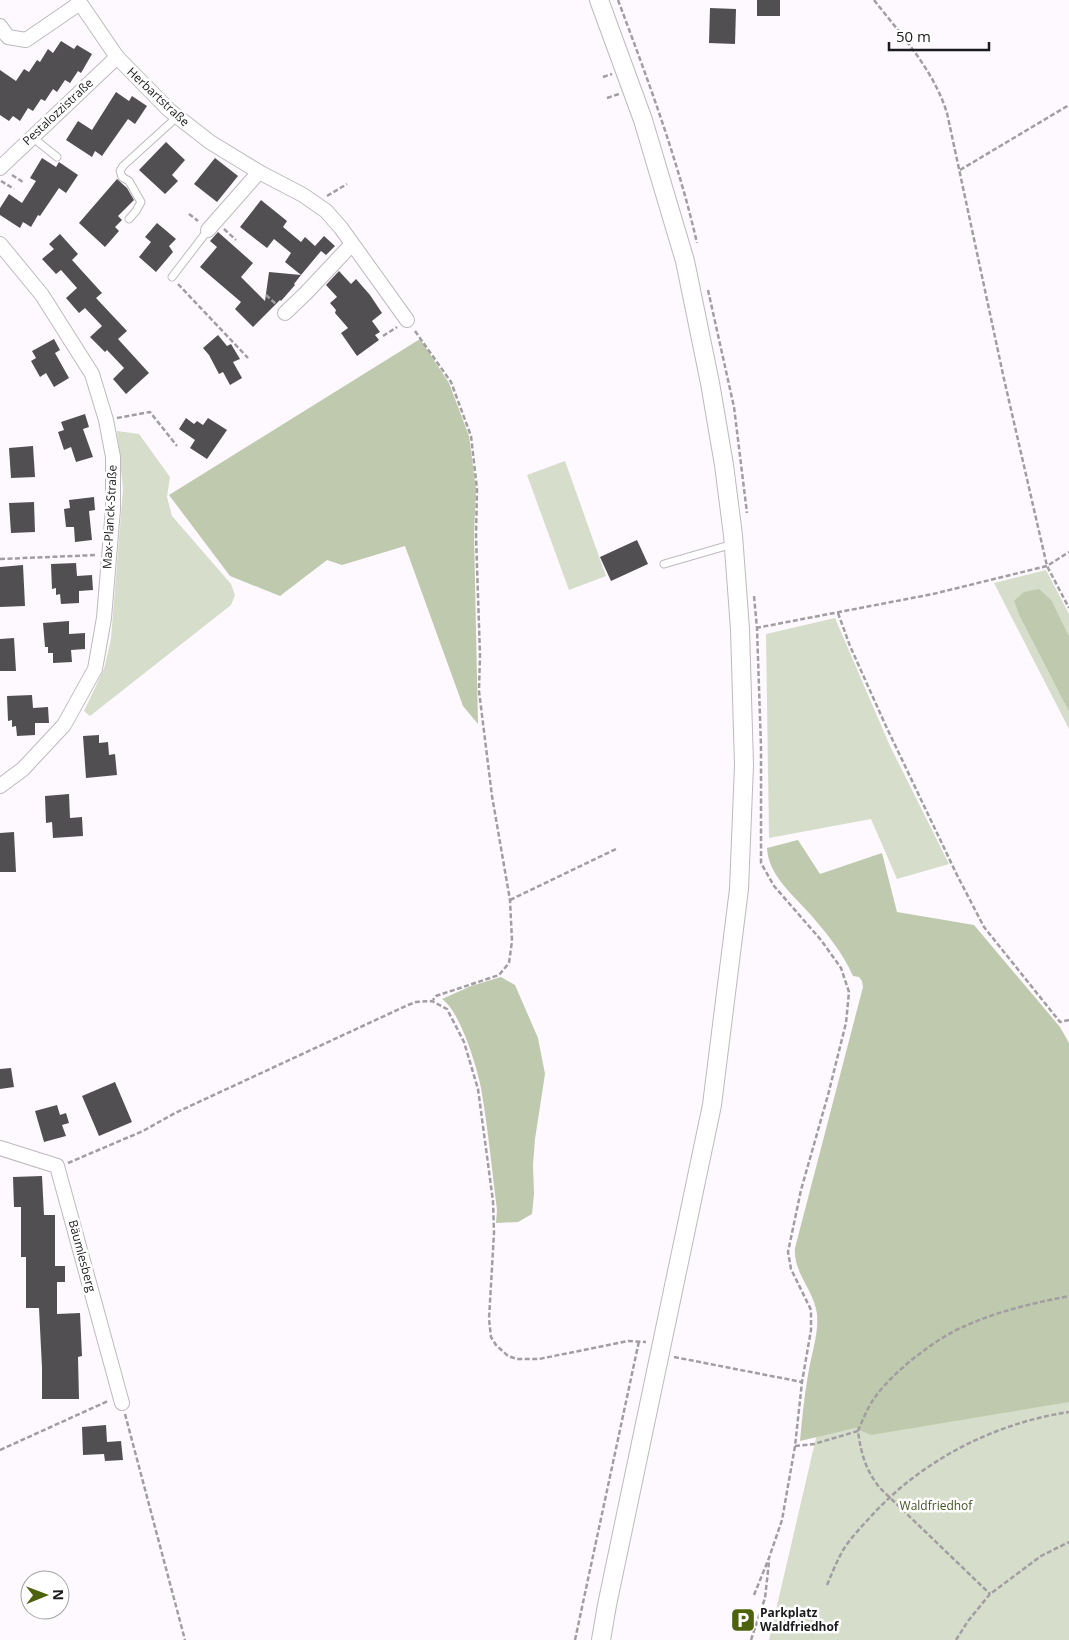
<svg xmlns="http://www.w3.org/2000/svg" width="1069" height="1640" font-family="'Open Sans',sans-serif">
<style>
.green{fill:#d6ddcb}
.forest{fill:#bfc9ad}
.building{fill:#524f53}
.lines{fill:none;stroke-linecap:round;stroke-linejoin:round}
.service-casing{stroke:#bdbabe;stroke-width:9}
.minor-casing{stroke:#bdbabe;stroke-width:16}
.tertiary-casing{stroke:#bdbabe;stroke-width:20}
.path{stroke:#a19ea2;stroke-width:2.5;stroke-dasharray:5 2.5;stroke-linecap:butt}
.service{stroke:#fff;stroke-width:7}
.minor{stroke:#fff;stroke-width:14}
.tertiary{stroke:#fff;stroke-width:18}
.labels{text-anchor:middle;stroke-width:5;stroke-linejoin:round;paint-order:stroke}
.street-label{font-size:12px;fill:#1b1a1c;stroke:#fff}
.park-label{font-size:12px;fill:#455325;stroke:#fff}
.poi-label{font-size:12px;font-weight:bold;fill:#1b1a1c;stroke:#fff;text-anchor:start}
</style>
<rect width="100%" height="100%" fill="#fdf9fe"/>
<g class="green">
<polygon points="117,431 139,434 170,477 167,497 172,516 231,584 235,595 231,605 90,716 84,711 104,669 111,639 123,489"/>
<polygon points="565,461 606,576 569,590 527,475"/>
<polygon points="1046,570 1069,614 1069,636 1052,601 1014,601 1019,615 1069,712 1069,729 994,583"/>
<polygon points="835,618 890,746 949,864 897,879 871,819 769,838 766,634"/>
<polygon points="1069,1260 1069,1640 769,1640 839,1339"/>
</g>
<g class="forest">
<polygon points="420,339 449,383 469,436 476,489 474,534 478,724 463,706 405,546 342,565 327,560 280,596 230,576 169,495"/>
<polygon points="1039,589 1052,601 1069,636 1069,712 1019,615 1014,601 1024,592"/>
<path d="M798 840 820 874 882 853 897 912 974 925 1060 1027 1069 1043V1402L871 1435 855 1428 800 1441C802 1419 804 1397 808 1375 811 1355 819 1334 817 1314 814 1290 793 1273 795 1248L863 987 862 981 859 977 853 976C843 953 827 934 811 915 794 896 768 875 767 848Z"/>
<path d="M501 977 515 985 538 1038 545 1074 535 1139 533 1165 534 1194 532 1214 518 1222 496 1223 497 1210C492 1170 488 1128 481 1088 477 1067 460 1011 442 999L471 986Z"/>
</g>
<g class="building">
<rect x="757" y="0" width="23" height="16"/>
<polygon points="710,8 736,9 735,44 709,43"/>
<polygon points="61,41 74,49 77,45 92,54 81,73 78,71 70,83 65,80 57,92 53,89 45,101 41,99 33,111 28,108 20,121 13,116 9,121 0,115 0,70 16,81 24,69 29,72 37,60 40,62 48,49 53,53"/>
<polygon points="116,92 129,101 132,96 147,106 135,124 128,119 102,156 95,151 92,157 66,140 78,121 92,130"/>
<polygon points="166,142 185,160 172,175 178,181 165,194 139,170"/>
<polygon points="42,158 56,167 59,162 78,175 66,193 59,188 40,216 38,215 31,227 23,222 20,228 0,215 0,208 9,194 22,203 36,181 30,178"/>
<polygon points="215,158 238,176 217,202 194,184"/>
<polygon points="117,179 127,188 134,200 118,216 122,220 115,227 119,231 105,247 79,223"/>
<polygon points="261,200 287,221 283,227 301,242 305,237 315,246 324,236 335,246 326,255 321,251 301,275 285,262 291,253 274,239 267,248 240,227"/>
<polygon points="157,223 176,239 169,246 173,252 156,272 139,257 151,242 145,237"/>
<polygon points="218,232 253,263 241,277 265,301 269,272 301,275 294,284 295,285 281,301 280,300 253,327 235,309 241,302 200,267 217,247 210,241"/>
<polygon points="60,234 78,254 72,260 102,293 96,298 127,331 118,339 149,373 126,394 113,379 124,368 107,350 105,352 90,337 102,326 85,308 79,313 66,298 77,288 61,270 56,274 42,259 54,249 49,244"/>
<polygon points="339,271 351,284 356,279 370,295 382,313 372,321 380,332 375,335 379,340 357,356 341,333 348,328 335,313 336,310 330,303 337,297 326,285"/>
<polygon points="218,335 227,346 231,344 240,359 233,362 242,378 230,385 223,372 219,374 209,355 203,348"/>
<polygon points="54,339 60,350 55,353 69,378 54,387 46,373 40,377 31,361 36,358 32,351"/>
<polygon points="85,414 89,427 83,429 93,457 76,462 71,447 64,450 58,432 64,430 61,422"/>
<polygon points="186,418 194,424 197,421 203,425 208,418 227,430 207,459 190,448 195,440 179,429"/>
<polygon points="33,446 35,477 11,478 9,448"/>
<polygon points="94,497 95,510 89,511 92,540 75,542 74,527 66,527 64,509 70,508 69,500"/>
<polygon points="34,502 35,532 11,533 9,503"/>
<polygon points="637,540 648,564 611,581 600,557"/>
<polygon points="76,563 77,576 92,575 93,590 79,591 79,603 61,604 60,594 56,595 56,588 52,589 51,564"/>
<polygon points="23,565 25,606 0,607 0,567"/>
<polygon points="69,621 69,634 85,633 85,649 71,650 72,662 53,663 53,653 48,653 48,647 45,647 43,623"/>
<polygon points="14,638 16,671 0,671 0,639"/>
<polygon points="32,695 33,708 48,707 49,723 35,723 35,735 17,736 16,726 12,727 12,720 8,721 7,696"/>
<polygon points="99,735 99,743 108,742 109,755 115,754 117,775 86,778 83,736"/>
<polygon points="69,794 70,818 82,817 83,836 53,838 52,822 46,823 45,796"/>
<polygon points="14,832 16,872 0,872 0,833"/>
<polygon points="11,1068 14,1087 0,1089 0,1069"/>
<polygon points="115,1082 132,1122 99,1136 82,1096"/>
<polygon points="57,1105 60,1115 66,1113 69,1123 62,1125 66,1136 44,1142 35,1111"/>
<polygon points="42,1176 44,1215 55,1215 55,1266 65,1266 65,1282 57,1282 57,1314 80,1313 82,1356 78,1357 79,1399 42,1399 42,1368 39,1308 26,1308 26,1257 21,1257 21,1207 14,1207 13,1177"/>
<polygon points="106,1425 107,1442 121,1441 123,1460 105,1461 104,1454 83,1455 82,1427"/>
</g>
<g class="lines">
<defs>
<g id="service">
<polyline points="32,137 57,157"/>
<polyline points="129,219 136,211 141,202 129,181 122,177 120,171 123,166 177,117"/>
<polyline points="172,277 208,230"/>
<polyline points="664,564 733,544"/>
</g>
<g id="minor">
<polyline points="78,0 117,57 169,110 210,142 259,172 303,195 326,211 341,228 407,320"/>
<polyline points="0,26 8,37 26,40 80,3"/>
<polyline points="0,168 117,57"/>
<polyline points="208,230 259,172"/>
<polyline points="0,244 42,295 92,374 106,420 113,457 113,509 104,618 95,669 64,725 23,769 0,786"/>
<polyline points="285,313 306,293 352,244"/>
<polyline points="0,1148 57,1166 122,1403"/>
</g>
<polyline id="tertiary" points="599,0 643,120 685,261 710,383 724,465 733,535 740,629 744,765 739,889 712,1105 607,1605 601,1640"/>
</defs>
<use href="#service" class="service-casing"/>
<use href="#minor" class="minor-casing"/>
<use href="#tertiary" class="tertiary-casing"/>
<g class="path">
<path d="M618 0C648 80 678 160 697 243"/>
<path d="M874 0C902 36 933 69 947 113L1004 379 1047 566 1069 608"/>
<polyline points="603,77 612,74"/>
<polyline points="607,98 619,94"/>
<polyline points="960,170 1069,105"/>
<polyline points="12,175 23,182"/>
<polyline points="1,181 14,189"/>
<polyline points="327,196 347,184"/>
<polyline points="189,214 198,221"/>
<polyline points="224,229 236,240"/>
<polyline points="178,284 248,358"/>
<polyline points="708,290 734,407 747,513"/>
<polyline points="266,295 277,305"/>
<polyline points="415,331 451,382 471,436 477,489 476,536 480,655 479,691 492,796 510,900 512,941 509,963 499,975 436,996 433,1000"/>
<polyline points="383,336 397,327"/>
<polyline points="117,418 150,412 177,446"/>
<polyline points="0,559 97,555"/>
<polyline points="838,613 850,646 885,724 957,875 984,927 1060,1022 1069,1020"/>
<polyline points="756,628 933,594 1047,566 1069,552"/>
<polyline points="510,900 616,849"/>
<polyline points="68,1163 143,1131 175,1113 408,1005 416,1002 432,1001 447,1009 464,1042 478,1089 493,1201 494,1233 489,1319 491,1337 496,1345 508,1356 517,1359 539,1359 628,1341 646,1342"/>
<polyline points="674,1357 802,1382"/>
<polyline points="125,1414 185,1640"/>
<path d="M858 1431C863 1419 868 1407 875 1397 894 1371 936 1338 965 1326 998 1311 1034 1303 1069 1296"/>
<path d="M795 1446 814 1444 858 1431C861 1454 866 1471 880 1488L990 1594"/>
<polyline points="0,1450 108,1401"/>
<path d="M827 1585C832 1573 837 1561 843 1550 852 1536 864 1524 875 1512 926 1458 996 1423 1069 1412"/>
<polyline points="754,1595 769,1558 782,1520 795,1446 802,1382 811,1330 811,1310 791,1269 788,1252 801,1190 828,1095 846,1023 849,992 841,968 821,940 774,886 761,863 761,747 757,628 754,596"/>
<polyline points="575,1640 639,1341"/>
<polyline points="751,1640 765,1598 769,1562"/>
<polyline points="956,1640 968,1621 990,1594 1041,1556 1069,1542"/>
</g>
<use href="#service" class="service"/>
<use href="#minor" class="minor"/>
<use href="#tertiary" class="tertiary"/>
</g>
<defs>
<symbol id="parking-square" viewBox="-11 -11 22 22"><rect x="-9" y="-9" width="18" height="18" rx="4" fill="#4d620d" stroke="#fff"/><path d="M-3.5-5.5H1a3.5 3.5 0 0 1 0 7H-1V5.5H-3.5ZM-1-3.4V-.6H.8a1.4 1.4 0 0 0 0-2.8Z" fill="#fff"/></symbol>
</defs>
<g fill-rule="evenodd">
<use href="#parking-square" x="729" y="1606" width="28" height="28"/>
</g>
<g class="labels">
<g class="street-label">
<text transform="translate(158 97) rotate(43)" y="4">Herbartstraße</text>
<text transform="translate(58 112) rotate(-43)" y="4">Pestalozzistraße</text>
<text transform="translate(110 517) rotate(-87)" y="4">Max-Planck-Straße</text>
<text transform="translate(82 1256) rotate(75)" y="4">Bäumlesberg</text>
</g>
<g class="park-label">
<text x="936" y="1510">Waldfriedhof</text>
</g>
<g class="poi-label">
<text x="760" y="1617">Parkplatz<tspan x="760" dy="14">Waldfriedhof</tspan></text>
</g>
</g>
<g transform="translate(45 1595) rotate(89)"><circle r="24" fill="#ffffff" stroke="#a4a3a4"/>
<path d="M0-4L9 19L0 12L-9 19Z" fill="#4d620d"/>
<text y="-8" font-size="14" font-weight="bold" text-anchor="middle" fill="#1b1a1c">N</text>
</g>
<path d="M889 42v8h100v-8" fill="none" stroke="#1b1a1c" stroke-width="2.5"/>
<text x="896" y="42" font-size="15" fill="#1b1a1c" stroke="#ffffff" stroke-width="4" paint-order="stroke">50 m</text>
</svg>
